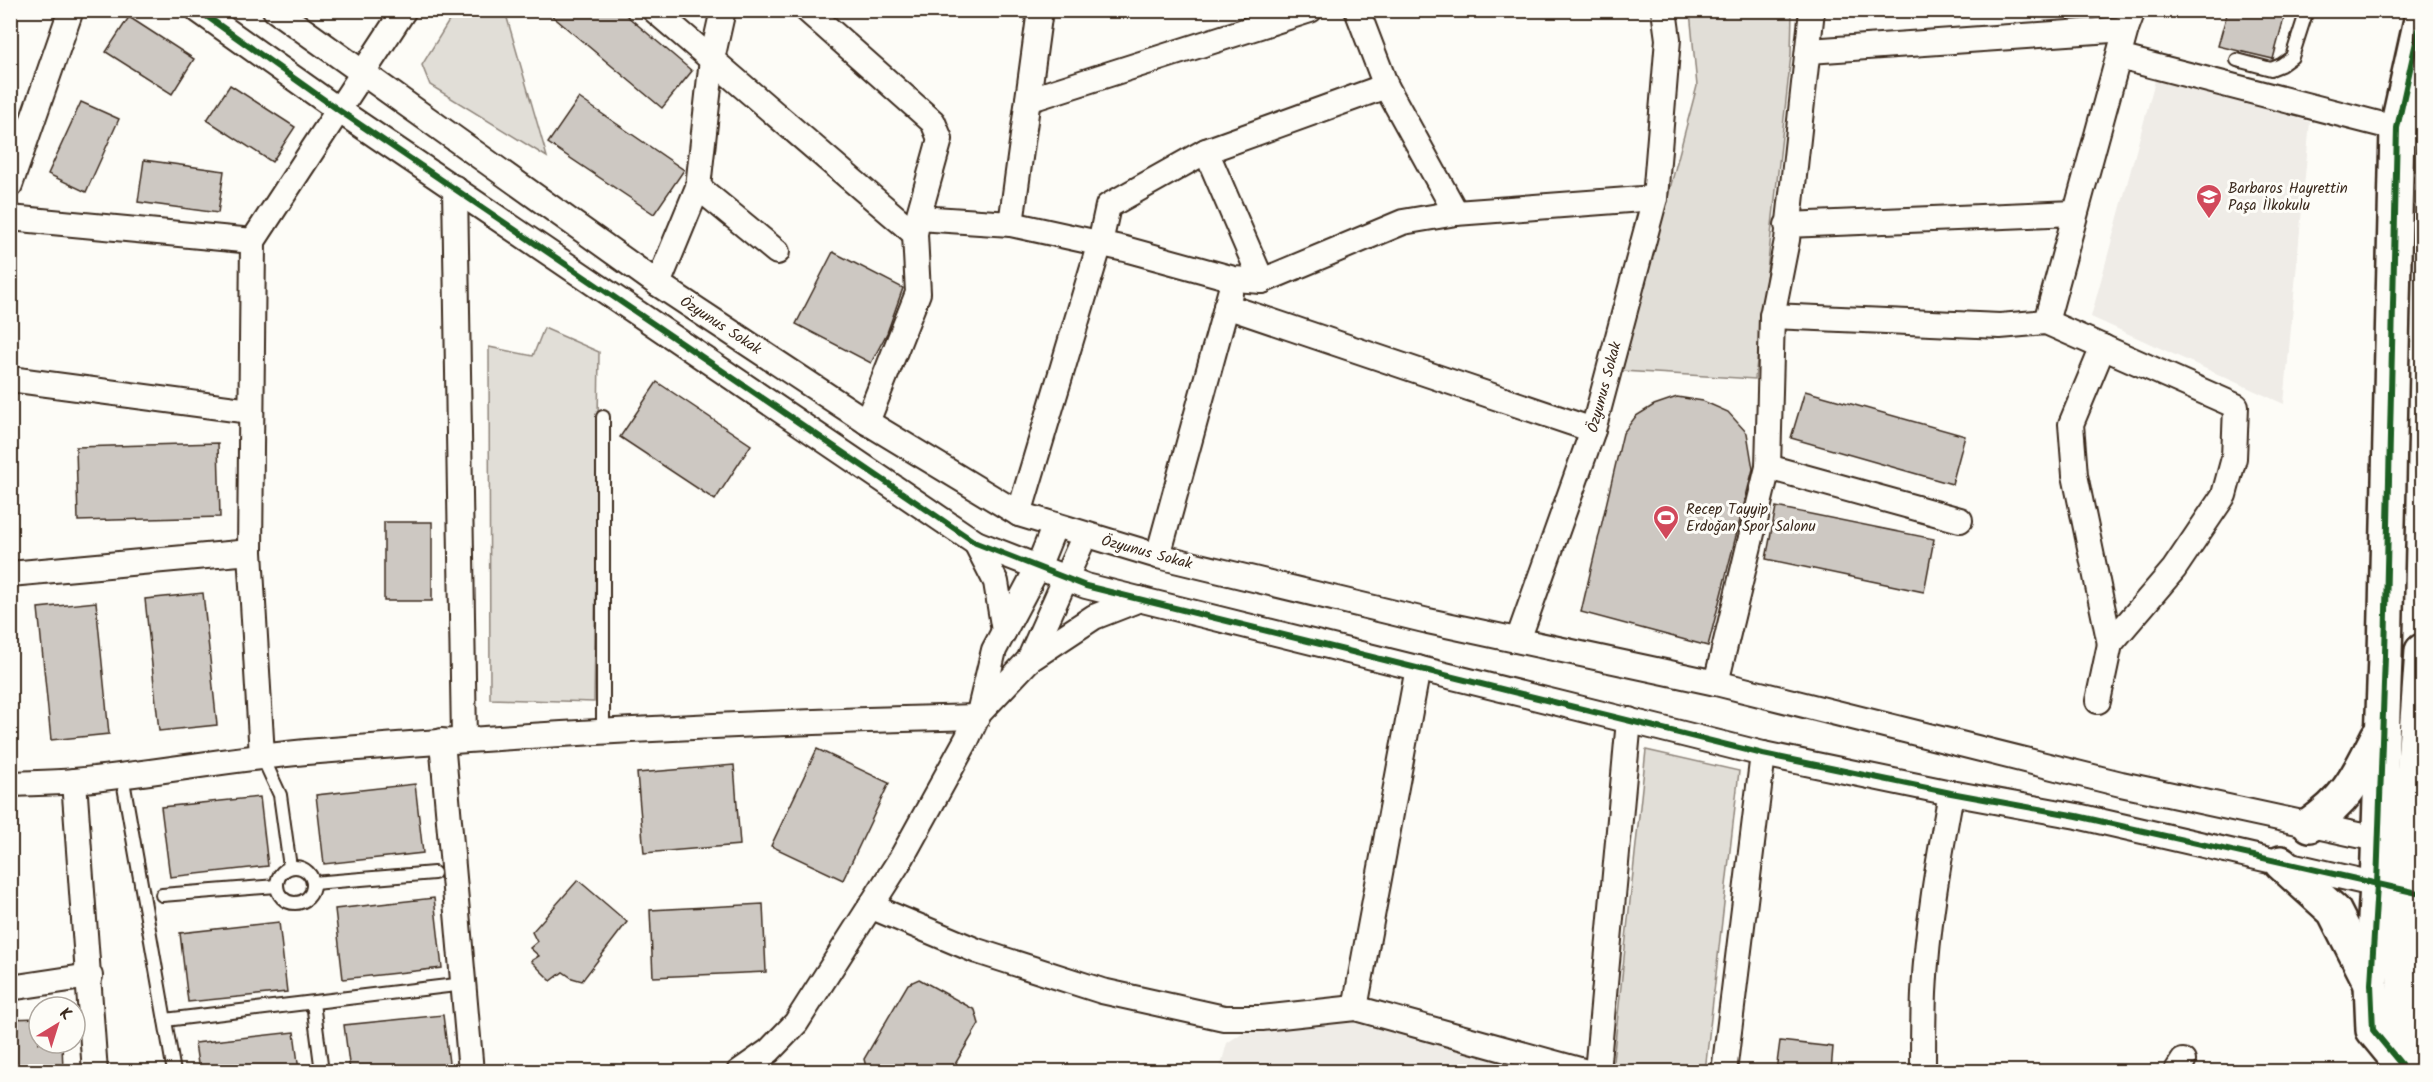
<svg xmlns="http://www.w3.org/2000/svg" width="2433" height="1082" font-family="Kalam,sans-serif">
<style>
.built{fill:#efece7}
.green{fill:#e1ded7;stroke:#8e847a;stroke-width:1.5}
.building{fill:#cdc8c2;stroke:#3b2a1e;stroke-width:1.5}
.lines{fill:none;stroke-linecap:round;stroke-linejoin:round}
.lane-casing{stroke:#3b2a1e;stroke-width:16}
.street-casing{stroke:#3b2a1e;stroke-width:28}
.secondary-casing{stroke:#3b2a1e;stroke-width:38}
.lane{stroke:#fdfcf7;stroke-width:12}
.street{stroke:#fdfcf7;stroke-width:24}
.secondary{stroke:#fdfcf7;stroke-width:33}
.cycleway-casing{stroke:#fdfcf7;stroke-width:10}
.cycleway{stroke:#1b5e20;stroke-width:6}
.labels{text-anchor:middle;stroke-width:6;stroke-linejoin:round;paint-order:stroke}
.poi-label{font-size:15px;fill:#3b2a1e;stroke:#fdfcf7;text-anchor:start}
.street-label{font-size:15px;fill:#3b2a1e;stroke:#fdfcf7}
</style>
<rect width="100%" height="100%" fill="#fdfcf7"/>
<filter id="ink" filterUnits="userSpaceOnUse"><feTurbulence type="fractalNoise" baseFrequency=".0167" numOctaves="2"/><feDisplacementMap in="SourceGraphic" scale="12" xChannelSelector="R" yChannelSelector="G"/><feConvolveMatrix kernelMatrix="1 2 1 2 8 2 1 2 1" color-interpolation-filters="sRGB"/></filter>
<g filter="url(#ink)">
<g class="built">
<polygon points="2156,77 2310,122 2284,404 2091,317"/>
<polygon points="1331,1017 1542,1071 1219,1072 1227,1043 1248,1029"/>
</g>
<g class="green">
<polygon points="455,11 505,11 547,157 430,85 422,65"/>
<polygon points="1690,11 1792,11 1791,55 1755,379 1622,371 1697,86"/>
<polygon points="544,328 599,352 594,702 490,699 489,347 533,356"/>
<polygon points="1646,750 1739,771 1705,1071 1612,1071"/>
</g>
<g class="building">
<polygon points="545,10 620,10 692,71 662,108"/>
<polygon points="2228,10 2257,10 2284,18 2273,59 2218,46"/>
<polygon points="129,17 194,59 172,94 106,52"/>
<polygon points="230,85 295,127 272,162 207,120"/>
<polygon points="579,98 684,170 654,214 548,143"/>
<polygon points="81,102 119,119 86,192 48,174"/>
<polygon points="144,160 224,171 218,213 138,202"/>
<polygon points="833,252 903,288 887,333 871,363 796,324"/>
<polygon points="657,382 751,445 715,500 620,437"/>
<polygon points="1805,391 1965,436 1952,484 1791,438"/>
<polygon points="1677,397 1703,401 1728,412 1747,433 1753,469 1708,646 1581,612 1623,433 1636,416 1654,405"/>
<polygon points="218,443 220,517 78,521 76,447"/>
<polygon points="1776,507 1934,539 1924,592 1766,559"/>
<rect x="384" y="522" width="48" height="79"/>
<polygon points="203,593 217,725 159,731 145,599"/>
<polygon points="96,602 109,734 51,740 38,608"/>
<polygon points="817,749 889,783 843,880 771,846"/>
<polygon points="734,765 740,845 644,853 637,773"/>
<polygon points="415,784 423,853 324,864 316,795"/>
<polygon points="260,797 268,866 170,877 161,807"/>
<polygon points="578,880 627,922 582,981 572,978 563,972 551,981 531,961 539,956 530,948 537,942 532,932"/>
<polygon points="434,898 442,968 343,979 335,909"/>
<polygon points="763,904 766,972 653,977 650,910"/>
<polygon points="279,922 287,992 188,1002 180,933"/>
<polygon points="919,979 975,1010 979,1024 951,1071 867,1071 864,1059 908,984"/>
<polygon points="443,1015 450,1071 350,1071 344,1025"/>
<polygon points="39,1018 39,1043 62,1043 63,1071 10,1071 10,1019"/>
<polygon points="294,1032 299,1071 199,1071 195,1043"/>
<polygon points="1780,1041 1833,1047 1831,1071 1776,1071"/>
</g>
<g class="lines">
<defs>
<g id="lane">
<polyline points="2237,60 2271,69 2281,65 2292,57 2307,10"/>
<polyline points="603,417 603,733"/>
<polyline points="262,756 280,795 290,867"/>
<polyline points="122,775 174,1072"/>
<circle cx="295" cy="885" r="18"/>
<polyline points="313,883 434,873"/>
<polyline points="162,895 277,886"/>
<polyline points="313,1003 322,1072"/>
<polyline points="165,1020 464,984"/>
</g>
<g id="street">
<polyline points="198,10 340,111 976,543 1086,586 1667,730 1763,754 1951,793 2077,816 2391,888"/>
<polyline points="275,10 658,284 867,422 1019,514 1158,556 1428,621 1716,683 2121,784 2395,843"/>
<polyline points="654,10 915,234"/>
<polyline points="807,10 933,122 940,139 918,218 915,234 918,293 867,422"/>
<polyline points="1357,10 1386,86 1456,213"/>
<polyline points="1809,51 2126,29"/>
<polyline points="2119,57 2422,135"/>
<polyline points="1028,100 1310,10"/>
<polyline points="1206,151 1262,281"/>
<polyline points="10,185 71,10"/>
<polyline points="698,187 777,252"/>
<polyline points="455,188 464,739"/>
<polyline points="10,218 253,241"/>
<polyline points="918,218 1011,224 1040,10"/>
<polyline points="1011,224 1125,249 1234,279 1262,281 1403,222 1456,213 1655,198"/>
<polyline points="1787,225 2075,213"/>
<polyline points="658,284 698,187 712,59 723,10"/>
<polyline points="1226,306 1593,430"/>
<polyline points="1772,316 2000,326 2046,322 2236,406 2234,458 2224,495 2174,569 2110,644 2098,701"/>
<polyline points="2046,322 2126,29 2133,10"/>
<polyline points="2103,347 2071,424 2075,475 2110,644"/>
<polyline points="10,379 250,411"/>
<polyline points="1768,467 1960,520"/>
<polyline points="1019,514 1100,243 1108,206 1206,151 1386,86"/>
<polyline points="976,543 996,582 1004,631"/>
<polyline points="1158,556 1230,293"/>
<polyline points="10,574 250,552"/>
<polyline points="1518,640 1593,430 1655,198 1668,39 1664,10"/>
<polyline points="1029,660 1094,617 1140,599"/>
<polyline points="1716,683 1768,467 1772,316 1787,240 1812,10"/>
<polyline points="980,712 1029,660 1085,535"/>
<polyline points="442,741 471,1072"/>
<polyline points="262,756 250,552 253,241 404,10"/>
<polyline points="74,781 95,1072"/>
<path d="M10 784C32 783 53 783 74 781 151 774 228 759 306 752 529 734 753 722 977 717"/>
<polyline points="870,906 977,951 1102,991 1224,1018 1262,1018 1355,1008 1587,1072"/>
<polyline points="10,988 90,976"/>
<polyline points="1355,1008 1418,668"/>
<polyline points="739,1072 769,1051 796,1023 902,857 967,739 979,713 994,650 1038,567 1055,525"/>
<polyline points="1597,1072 1629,720"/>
<polyline points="1724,1072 1763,754"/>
<path d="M1923 1072C1923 1046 1923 1019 1924 993 1927 926 1939 859 1951 793"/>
<polyline points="2176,1072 2183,1061"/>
</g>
<g id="secondary">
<path d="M2310 825C2349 798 2357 777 2378 736"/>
<polyline points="2281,863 2334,911 2370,982"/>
<polyline points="2401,1064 2373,1030 2371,984 2377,885 2385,656 2397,128 2422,15"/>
<polyline points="2401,1072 2408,845 2422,651"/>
</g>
</defs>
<use href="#lane" class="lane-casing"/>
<use href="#street" class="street-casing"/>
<use href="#secondary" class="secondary-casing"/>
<use href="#lane" class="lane"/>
<use href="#street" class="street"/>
<use href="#secondary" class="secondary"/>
<defs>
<g id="cycleway">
<polyline points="198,10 340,111 976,543 1086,586 1667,730 1763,754 1951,793 2077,816 2422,894"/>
<polyline points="2401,1064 2373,1030 2371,984 2377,885 2385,656 2397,128 2422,15"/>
</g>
</defs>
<use href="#cycleway" class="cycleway-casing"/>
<use href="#cycleway" class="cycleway"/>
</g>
</g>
<defs>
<symbol id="school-pin" viewBox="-11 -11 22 30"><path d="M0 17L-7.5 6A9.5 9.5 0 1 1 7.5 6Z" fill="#d1495b" stroke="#fdfcf7"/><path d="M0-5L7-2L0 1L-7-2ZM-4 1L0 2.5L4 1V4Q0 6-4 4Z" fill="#fff"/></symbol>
<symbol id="stadium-pin" viewBox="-11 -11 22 30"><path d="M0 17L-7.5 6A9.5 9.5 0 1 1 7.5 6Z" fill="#d1495b" stroke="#fdfcf7"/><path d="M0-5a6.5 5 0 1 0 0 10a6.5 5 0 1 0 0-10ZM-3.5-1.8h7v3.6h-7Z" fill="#fff"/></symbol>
</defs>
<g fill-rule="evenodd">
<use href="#school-pin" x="2194" y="182" width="30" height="40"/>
<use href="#stadium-pin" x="1651" y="503" width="30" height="40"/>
</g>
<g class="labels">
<g class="poi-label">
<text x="2228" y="193">Barbaros Hayrettin<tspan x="2228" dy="17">Paşa İlkokulu</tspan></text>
<text x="1686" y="514">Recep Tayyip<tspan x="1686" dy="17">Erdoğan Spor Salonu</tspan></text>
</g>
<g class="street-label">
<text transform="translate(721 325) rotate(33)" y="5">Özyunus Sokak</text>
<text transform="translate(1604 387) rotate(-75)" y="5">Özyunus Sokak</text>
<text transform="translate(1147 552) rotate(15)" y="5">Özyunus Sokak</text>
</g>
</g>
<rect width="2433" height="1082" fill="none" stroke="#fdfcf7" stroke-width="36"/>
<rect x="18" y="18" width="2397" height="1046" fill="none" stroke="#3b2a1e" stroke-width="2" filter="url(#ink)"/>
<g transform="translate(57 1025) rotate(38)"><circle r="28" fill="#fdfcf7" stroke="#afa8a0" stroke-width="1.5"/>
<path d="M0-4.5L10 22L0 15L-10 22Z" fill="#d1495b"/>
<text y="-9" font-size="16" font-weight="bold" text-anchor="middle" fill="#3b2a1e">K</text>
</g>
</svg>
